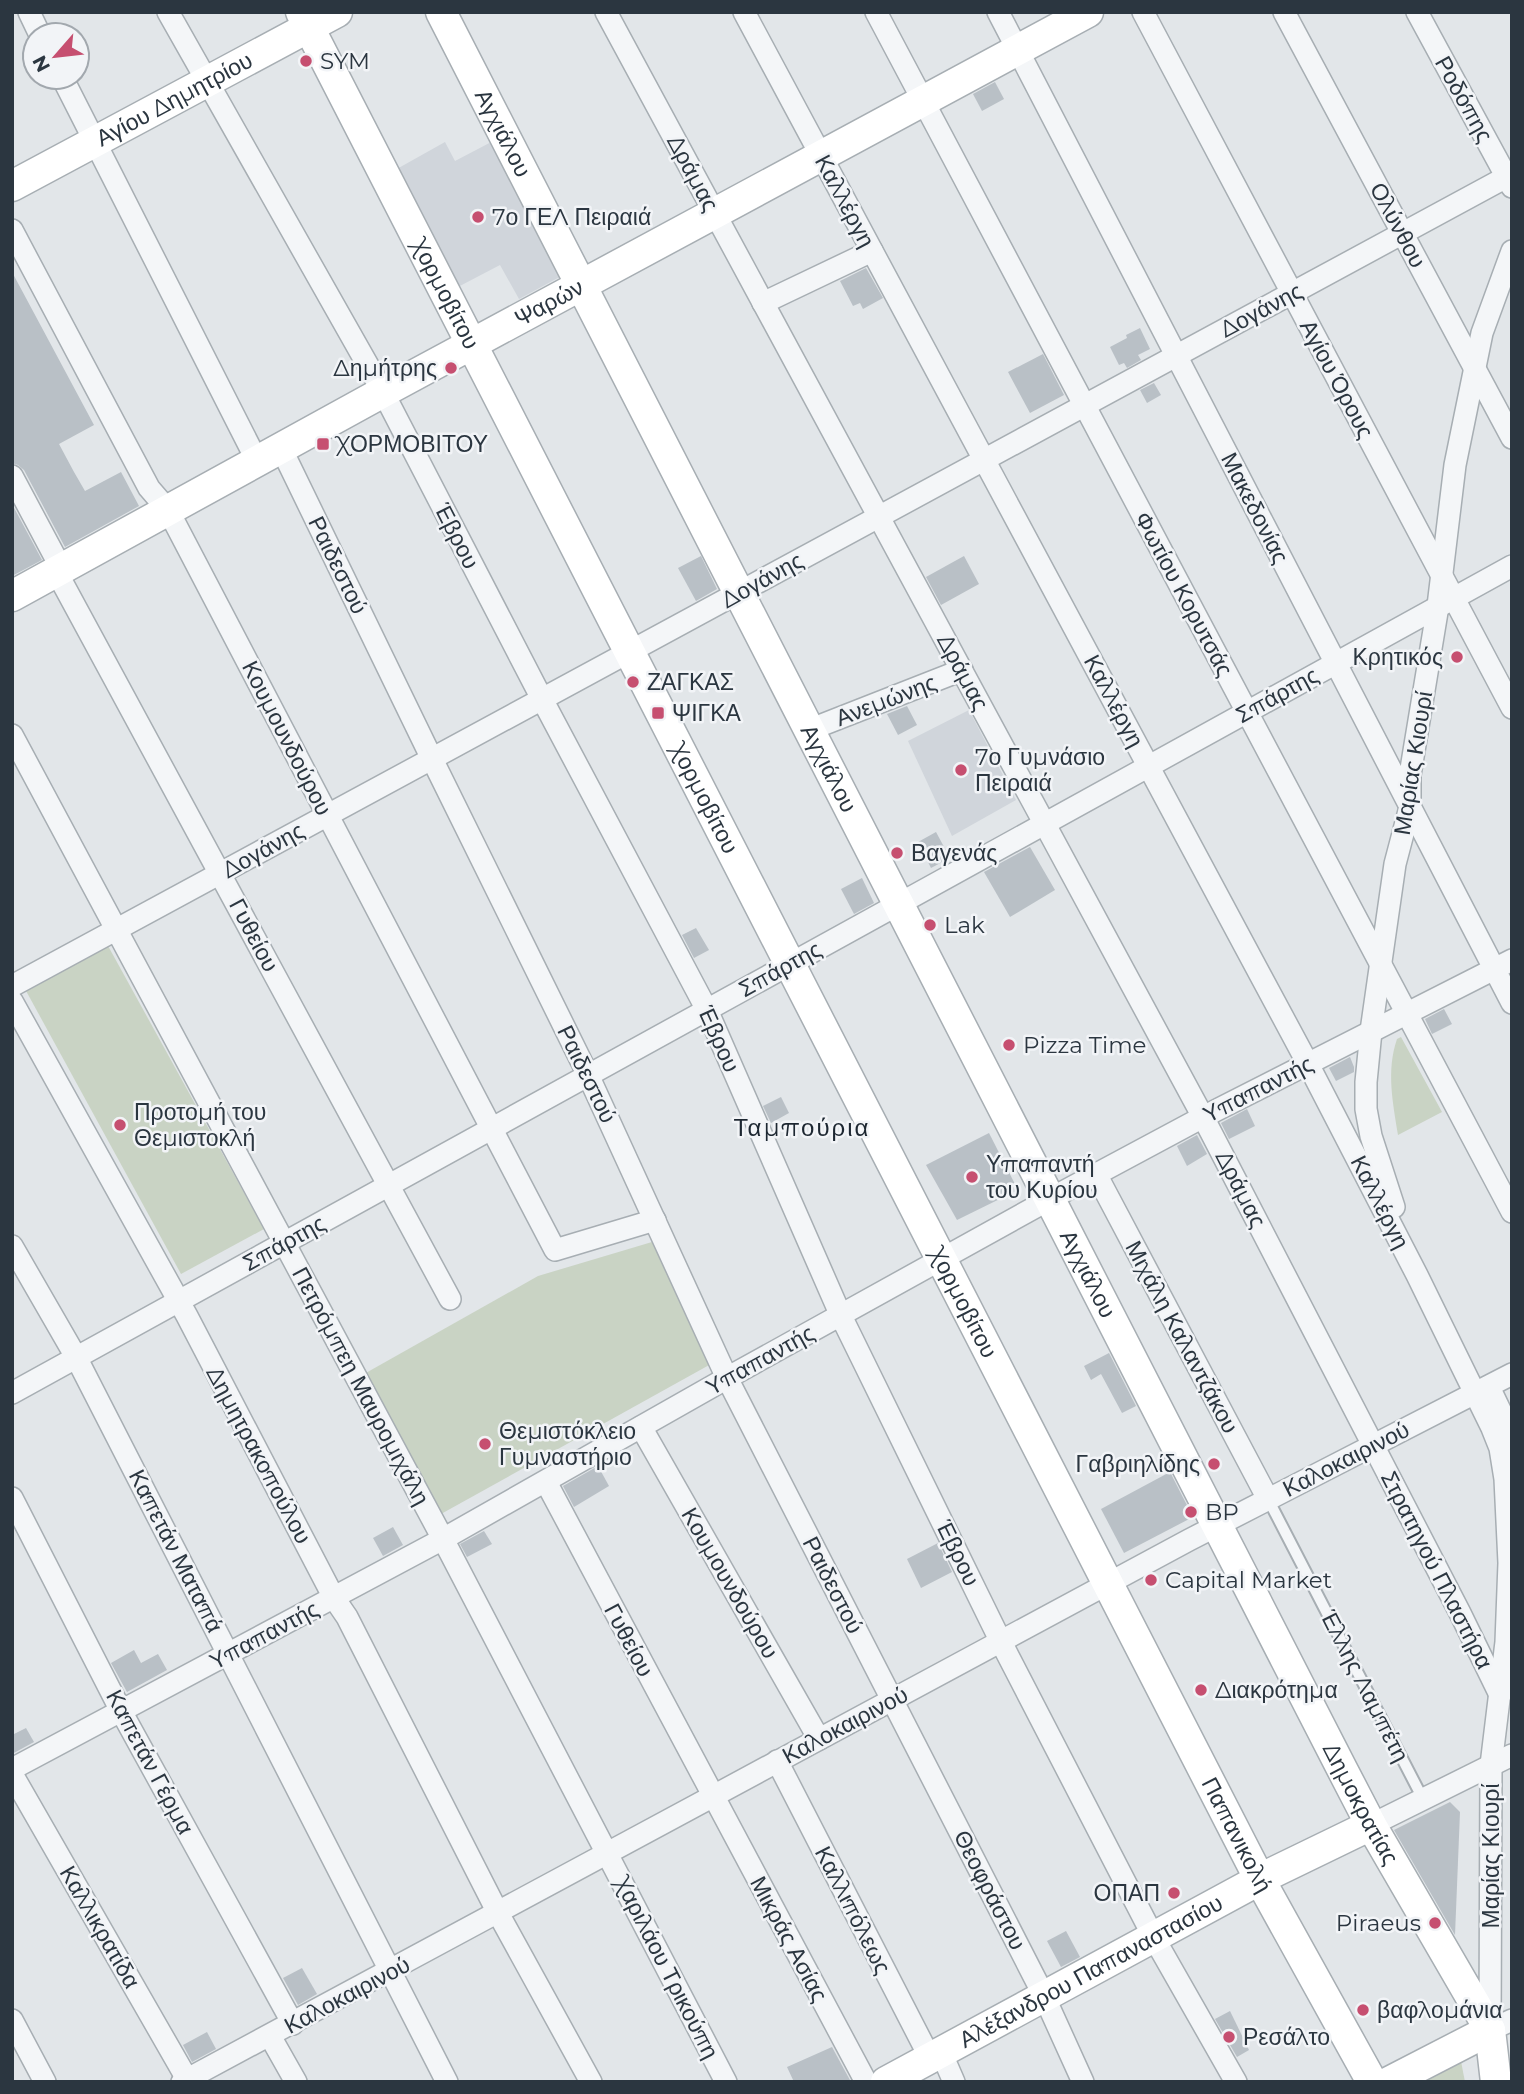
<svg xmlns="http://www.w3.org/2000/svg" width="1524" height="2094" font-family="Montserrat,sans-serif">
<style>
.built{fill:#d0d5db}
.green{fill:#c9d3c4}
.building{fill:#b9c0c6}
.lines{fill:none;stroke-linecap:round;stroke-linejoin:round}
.lane-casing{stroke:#a7aeb3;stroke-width:14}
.street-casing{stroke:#a7aeb3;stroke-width:24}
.secondary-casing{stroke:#a7aeb3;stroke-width:33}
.lane{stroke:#f4f6f8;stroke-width:10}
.street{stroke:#f4f6f8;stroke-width:21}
.secondary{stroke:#fff;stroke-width:30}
.poi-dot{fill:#c64f70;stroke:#f2f4f7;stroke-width:2.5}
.labels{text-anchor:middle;stroke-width:5;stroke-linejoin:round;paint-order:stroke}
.poi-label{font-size:23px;fill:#2b3640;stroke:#f2f4f7;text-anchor:start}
.street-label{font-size:23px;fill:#2b3640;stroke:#f2f4f7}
.neighbourhood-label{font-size:24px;letter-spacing:2px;fill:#1d2731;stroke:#f2f4f7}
</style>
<rect width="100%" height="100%" fill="#e2e6e9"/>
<g class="built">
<polygon points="497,139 567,273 519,299 500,265 456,288 395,170 445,142 455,161"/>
<polygon points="969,710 1016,800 952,836 908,741"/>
</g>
<g class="green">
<polygon points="107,944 264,1229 181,1274 25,989"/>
<path d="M1401 1037 1442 1112 1398 1135C1393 1103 1386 1071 1397 1039Z"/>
<polygon points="652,1242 711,1364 441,1514 364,1374 538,1276"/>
<polygon points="1460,2056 1465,2082 1407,2082"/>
</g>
<g class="building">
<polygon points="995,82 1004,99 982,111 973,94"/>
<polygon points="866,268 883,298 863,309 860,303 853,306 840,281"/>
<polygon points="12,272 94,425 59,444 74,472 85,491 121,472 139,506 65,547 24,470 18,465 12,463"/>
<polygon points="1140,328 1150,349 1138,355 1141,360 1127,368 1124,363 1119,365 1110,347 1127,338 1126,335"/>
<polygon points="1043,354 1064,395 1030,413 1008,372"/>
<polygon points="1154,383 1161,395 1147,403 1140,390"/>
<polygon points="12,504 42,560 12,576"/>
<polygon points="701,556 717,589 696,601 678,568"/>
<polygon points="964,556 979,584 941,605 926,577"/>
<polygon points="907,706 917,725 898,735 887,714"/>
<polygon points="936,832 950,858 931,868 918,842"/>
<polygon points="1030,847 1055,890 1010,917 984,872"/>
<polygon points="862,878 874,903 854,914 841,889"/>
<polygon points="696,928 709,950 694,958 682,935"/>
<polygon points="1444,1009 1452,1024 1432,1034 1425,1019"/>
<polygon points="1350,1057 1354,1067 1354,1072 1336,1081 1329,1068"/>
<polygon points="781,1097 789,1113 771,1123 763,1106"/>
<polygon points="1247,1109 1255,1126 1229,1139 1221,1123"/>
<polygon points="989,1133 1018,1190 957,1220 926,1165"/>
<polygon points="1197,1135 1207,1154 1187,1166 1177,1146"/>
<polygon points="1109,1353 1136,1406 1122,1413 1101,1374 1091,1380 1084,1366"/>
<polygon points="598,1466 609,1486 574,1507 563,1486"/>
<polygon points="1170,1472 1193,1517 1124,1553 1101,1509"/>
<polygon points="393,1527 403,1545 383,1556 373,1538"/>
<polygon points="484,1531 492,1544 467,1557 460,1544"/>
<polygon points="938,1543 952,1572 921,1588 907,1559"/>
<polygon points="134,1650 141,1663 158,1654 167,1670 127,1692 111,1663"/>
<polygon points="26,1728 34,1742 12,1754 12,1735"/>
<polygon points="1450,1802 1460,1812 1455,1935 1394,1830"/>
<polygon points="1066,1931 1080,1957 1061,1967 1047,1941"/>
<polygon points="302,1968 317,1994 298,2005 283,1978"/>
<polygon points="1230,2011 1249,2050 1237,2057 1215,2019"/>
<polygon points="207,2032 216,2049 192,2062 183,2045"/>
<polygon points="832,2047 851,2082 794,2082 787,2067"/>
</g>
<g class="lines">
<defs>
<polyline id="lane" points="1268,1499 1423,1799"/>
<g id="street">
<polyline points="29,12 40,35"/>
<polyline points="168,12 383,392 542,699 707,1010 841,1316 1001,1642 1154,1938 1236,2082"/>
<polyline points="606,12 1203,1117 1460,1613 1500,1695"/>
<polyline points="744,12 1308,1064 1417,1275 1492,1428 1500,1448 1505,1479 1509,1563 1506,1642 1491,1765 1490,2030 1512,2020"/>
<polyline points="876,12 1512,1212"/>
<polyline points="998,12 1512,1003"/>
<polyline points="1143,12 1512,708"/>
<polyline points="1284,12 1512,438"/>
<polyline points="1417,12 1512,187"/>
<polyline points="62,77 257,461"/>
<polyline points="12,230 149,488 168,510 555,1250 655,1220"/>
<polyline points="763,303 872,251"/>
<polyline points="281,448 432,759 588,1075 727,1378 1044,1996 1083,2082"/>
<polyline points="12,476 61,568"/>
<polyline points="56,571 450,1299"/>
<polyline points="809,730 962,670"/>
<polyline points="12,735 443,1539 726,2082"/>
<polyline points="12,986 1512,174"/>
<polyline points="12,1001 187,1316 334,1598 347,1617 498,1913 591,2082"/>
<polyline points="1096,1174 1268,1499"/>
<polyline points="1394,1207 1371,1136 1366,1109 1366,1082 1371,1031 1395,864 1410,807 1410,775 1438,606 1455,465 1482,333 1512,251"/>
<polyline points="12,1246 76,1357 447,2082"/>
<polyline points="1489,1387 1512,1435"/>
<polyline points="12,1393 1512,566"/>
<polyline points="641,1427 819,1739"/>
<polyline points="546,1482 866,2082"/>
<polyline points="12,1498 121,1711 293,2024"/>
<polyline points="777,1761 930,2058"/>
<polyline points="12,1769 443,1539 727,1378 1050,1199 1203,1117 1512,960"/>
<polyline points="12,1774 187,2079"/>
<polyline points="1371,1825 1512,1755"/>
<polyline points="12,2020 45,2082"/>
<polyline points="270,2036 296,2082"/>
<polyline points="941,2052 954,2082"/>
<polyline points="182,2082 1189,1540 1512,1374"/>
</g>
<g id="secondary">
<path id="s1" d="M301 12 1260 1880 1372 2082"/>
<path id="s2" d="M441 12 1342 1769 1371 1825 1490 2030 1496 2082"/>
<path id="s3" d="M12 186 337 12"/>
<path id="s4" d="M12 596 383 392 1088 12"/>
<path id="s5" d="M886 2082 1270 1874 1371 1825"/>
<polyline points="1389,2082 1490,2030"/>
</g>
</defs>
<use href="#lane" class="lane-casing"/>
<use href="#street" class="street-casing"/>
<use href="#secondary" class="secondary-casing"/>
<use href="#lane" class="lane"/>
<use href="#street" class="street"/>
<use href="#secondary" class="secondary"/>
</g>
<g class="poi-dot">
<circle cx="306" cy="61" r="7"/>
<circle cx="478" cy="217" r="7"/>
<circle cx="451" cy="368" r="7"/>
<rect x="316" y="437" width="14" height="14" rx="3.5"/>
<circle cx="1457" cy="657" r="7"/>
<circle cx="633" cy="682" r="7"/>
<rect x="651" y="706" width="14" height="14" rx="3.5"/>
<circle cx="961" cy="770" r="7"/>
<circle cx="897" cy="853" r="7"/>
<circle cx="930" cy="925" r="7"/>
<circle cx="1009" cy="1045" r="7"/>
<circle cx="120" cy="1125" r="7"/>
<circle cx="972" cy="1177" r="7"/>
<circle cx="485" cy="1444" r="7"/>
<circle cx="1214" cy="1464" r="7"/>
<circle cx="1191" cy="1512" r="7"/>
<circle cx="1151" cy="1580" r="7"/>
<circle cx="1201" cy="1690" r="7"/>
<circle cx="1174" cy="1893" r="7"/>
<circle cx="1435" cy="1923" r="7"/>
<circle cx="1363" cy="2010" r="7"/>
<circle cx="1229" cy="2037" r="7"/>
</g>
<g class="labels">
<g class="poi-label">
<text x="320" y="69">SYM</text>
<text x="492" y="225">7ο ΓΕΛ Πειραιά</text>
<text x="437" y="376" text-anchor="end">Δημήτρης</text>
<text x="337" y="452">ΧΟΡΜΟΒΙΤΟΥ</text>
<text x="1443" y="665" text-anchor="end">Κρητικός</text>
<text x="647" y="690">ΖΑΓΚΑΣ</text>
<text x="672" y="721">ΨΙΓΚΑ</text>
<text x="975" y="765">7ο Γυμνάσιο<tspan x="975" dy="26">Πειραιά</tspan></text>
<text x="911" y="861">Βαγενάς</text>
<text x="944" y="933">Lak</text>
<text x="1023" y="1053">Pizza Time</text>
<text x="134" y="1120">Προτομή του<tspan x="134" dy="26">Θεμιστοκλή</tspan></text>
<text x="986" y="1172">Υπαπαντή<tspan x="986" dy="26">του Κυρίου</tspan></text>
<text x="499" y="1439">Θεμιστόκλειο<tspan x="499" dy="26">Γυμναστήριο</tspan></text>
<text x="1200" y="1472" text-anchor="end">Γαβριηλίδης</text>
<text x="1205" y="1520">BP</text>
<text x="1165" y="1588">Capital Market</text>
<text x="1215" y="1698">Διακρότημα</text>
<text x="1160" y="1901" text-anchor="end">ΟΠΑΠ</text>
<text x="1421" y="1931" text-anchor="end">Piraeus</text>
<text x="1377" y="2018">βαφλομάνια</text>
<text x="1243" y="2045">Ρεσάλτο</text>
</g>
<g class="street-label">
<text dy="8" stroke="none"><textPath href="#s3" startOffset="184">Αγίου Δημητρίου</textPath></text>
<text transform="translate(1464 99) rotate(61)" y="8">Ροδόπης</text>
<text dy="8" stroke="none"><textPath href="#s2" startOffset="136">Αγχιάλου</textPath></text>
<text transform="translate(693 173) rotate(62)" y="8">Δράμας</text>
<text transform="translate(845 201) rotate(62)" y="8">Καλλέργη</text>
<text transform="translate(1398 225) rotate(62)" y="8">Ολύνθου</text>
<text dy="8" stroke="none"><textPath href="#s1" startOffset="317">Χορμοβίτου</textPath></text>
<text dy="8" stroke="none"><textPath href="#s4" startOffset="612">Ψαρών</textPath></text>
<text transform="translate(1261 310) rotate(-28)" y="8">Δογάνης</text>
<text transform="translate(1337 379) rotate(62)" y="8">Αγίου Όρους</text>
<text transform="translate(1255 508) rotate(63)" y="8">Μακεδονίας</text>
<text transform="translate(457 536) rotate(63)" y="8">Έβρου</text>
<text transform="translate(338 565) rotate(64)" y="8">Ραιδεστού</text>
<text transform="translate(762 580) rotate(-29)" y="8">Δογάνης</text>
<text transform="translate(1184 594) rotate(62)" y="8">Φωτίου Κορυτσάς</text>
<text transform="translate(963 672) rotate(62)" y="8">Δράμας</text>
<text transform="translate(1277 695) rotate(-29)" y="8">Σπάρτης</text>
<text transform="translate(886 700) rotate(-21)" y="8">Ανεμώνης</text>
<text transform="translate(1114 701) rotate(62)" y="8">Καλλέργη</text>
<text transform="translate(287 738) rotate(63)" y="8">Κουμουνδούρου</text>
<text transform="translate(1413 763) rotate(-81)" y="8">Μαρίας Κιουρί</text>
<text dy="8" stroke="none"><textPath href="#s2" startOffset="850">Αγχιάλου</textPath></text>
<text dy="8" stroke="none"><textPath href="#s1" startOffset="884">Χορμοβίτου</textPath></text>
<text transform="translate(263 850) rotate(-29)" y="8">Δογάνης</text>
<text transform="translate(254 935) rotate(62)" y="8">Γυθείου</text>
<text transform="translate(780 969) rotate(-29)" y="8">Σπάρτης</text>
<text transform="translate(719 1039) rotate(66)" y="8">Έβρου</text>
<text transform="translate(587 1074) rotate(64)" y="8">Ραιδεστού</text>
<text transform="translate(1258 1089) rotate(-27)" y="8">Υπαπαντής</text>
<text transform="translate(1241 1189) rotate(63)" y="8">Δράμας</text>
<text transform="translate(1380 1202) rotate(63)" y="8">Καλλέργη</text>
<text transform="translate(284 1243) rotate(-29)" y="8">Σπάρτης</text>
<text dy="8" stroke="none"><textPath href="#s2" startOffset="1418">Αγχιάλου</textPath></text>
<text dy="8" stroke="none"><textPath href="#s1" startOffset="1451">Χορμοβίτου</textPath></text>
<text transform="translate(1182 1337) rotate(62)" y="8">Μιχάλη Καλαντζάκου</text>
<text transform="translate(760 1360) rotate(-29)" y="8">Υπαπαντής</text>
<text transform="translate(361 1386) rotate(62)" y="8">Πετρόμπεη Μαυρομιχάλη</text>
<text transform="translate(259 1455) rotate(62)" y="8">Δημητρακοπούλου</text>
<text transform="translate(1346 1459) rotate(-27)" y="8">Καλοκαιρινού</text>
<text transform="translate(176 1551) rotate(63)" y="8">Καπετάν Ματαπά</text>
<text transform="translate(958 1553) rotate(64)" y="8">Έβρου</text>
<text transform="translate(1437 1570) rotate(63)" y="8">Στρατηγού Πλαστήρα</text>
<text transform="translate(730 1583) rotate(60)" y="8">Κουμουνδούρου</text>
<text transform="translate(833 1585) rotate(63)" y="8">Ραιδεστού</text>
<text transform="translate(264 1635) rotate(-28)" y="8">Υπαπαντής</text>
<text transform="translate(629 1640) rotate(62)" y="8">Γυθείου</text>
<text transform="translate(1365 1686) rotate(63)" y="8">Έλλης Λαμπέτη</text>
<text transform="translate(845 1725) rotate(-28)" y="8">Καλοκαιρινού</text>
<text transform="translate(150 1762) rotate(62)" y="8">Καπετάν Γέρμα</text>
<text dy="8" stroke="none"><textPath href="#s2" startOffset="2014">Δημοκρατίας</textPath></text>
<text dy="8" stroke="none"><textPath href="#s1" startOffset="2049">Παπανικολή</textPath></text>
<text transform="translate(1491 1856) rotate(-90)" y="8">Μαρίας Κιουρί</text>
<text transform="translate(990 1890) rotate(63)" y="8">Θεοφράστου</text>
<text transform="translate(853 1910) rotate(63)" y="8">Καλλιπόλεως</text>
<text transform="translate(100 1927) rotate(60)" y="8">Καλλικρατίδα</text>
<text transform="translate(789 1939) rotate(62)" y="8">Μικράς Ασίας</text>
<text transform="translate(667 1968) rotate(63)" y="8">Χαριλάου Τρικούπη</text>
<text dy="8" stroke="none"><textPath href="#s5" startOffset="233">Αλέξανδρου Παπαναστασίου</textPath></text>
<text transform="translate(347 1995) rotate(-28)" y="8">Καλοκαιρινού</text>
</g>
<g class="neighbourhood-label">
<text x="802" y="1136">Ταμπούρια</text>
</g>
</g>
<rect width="1524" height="2094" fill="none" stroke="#2b3640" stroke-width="28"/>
<g transform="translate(56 56) rotate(242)"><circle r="33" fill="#f2f4f7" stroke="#a2a8ae" stroke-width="2"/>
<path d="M0-5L12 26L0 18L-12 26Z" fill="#c64f70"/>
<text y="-10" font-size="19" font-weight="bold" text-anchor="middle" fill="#2b3640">N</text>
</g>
</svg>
